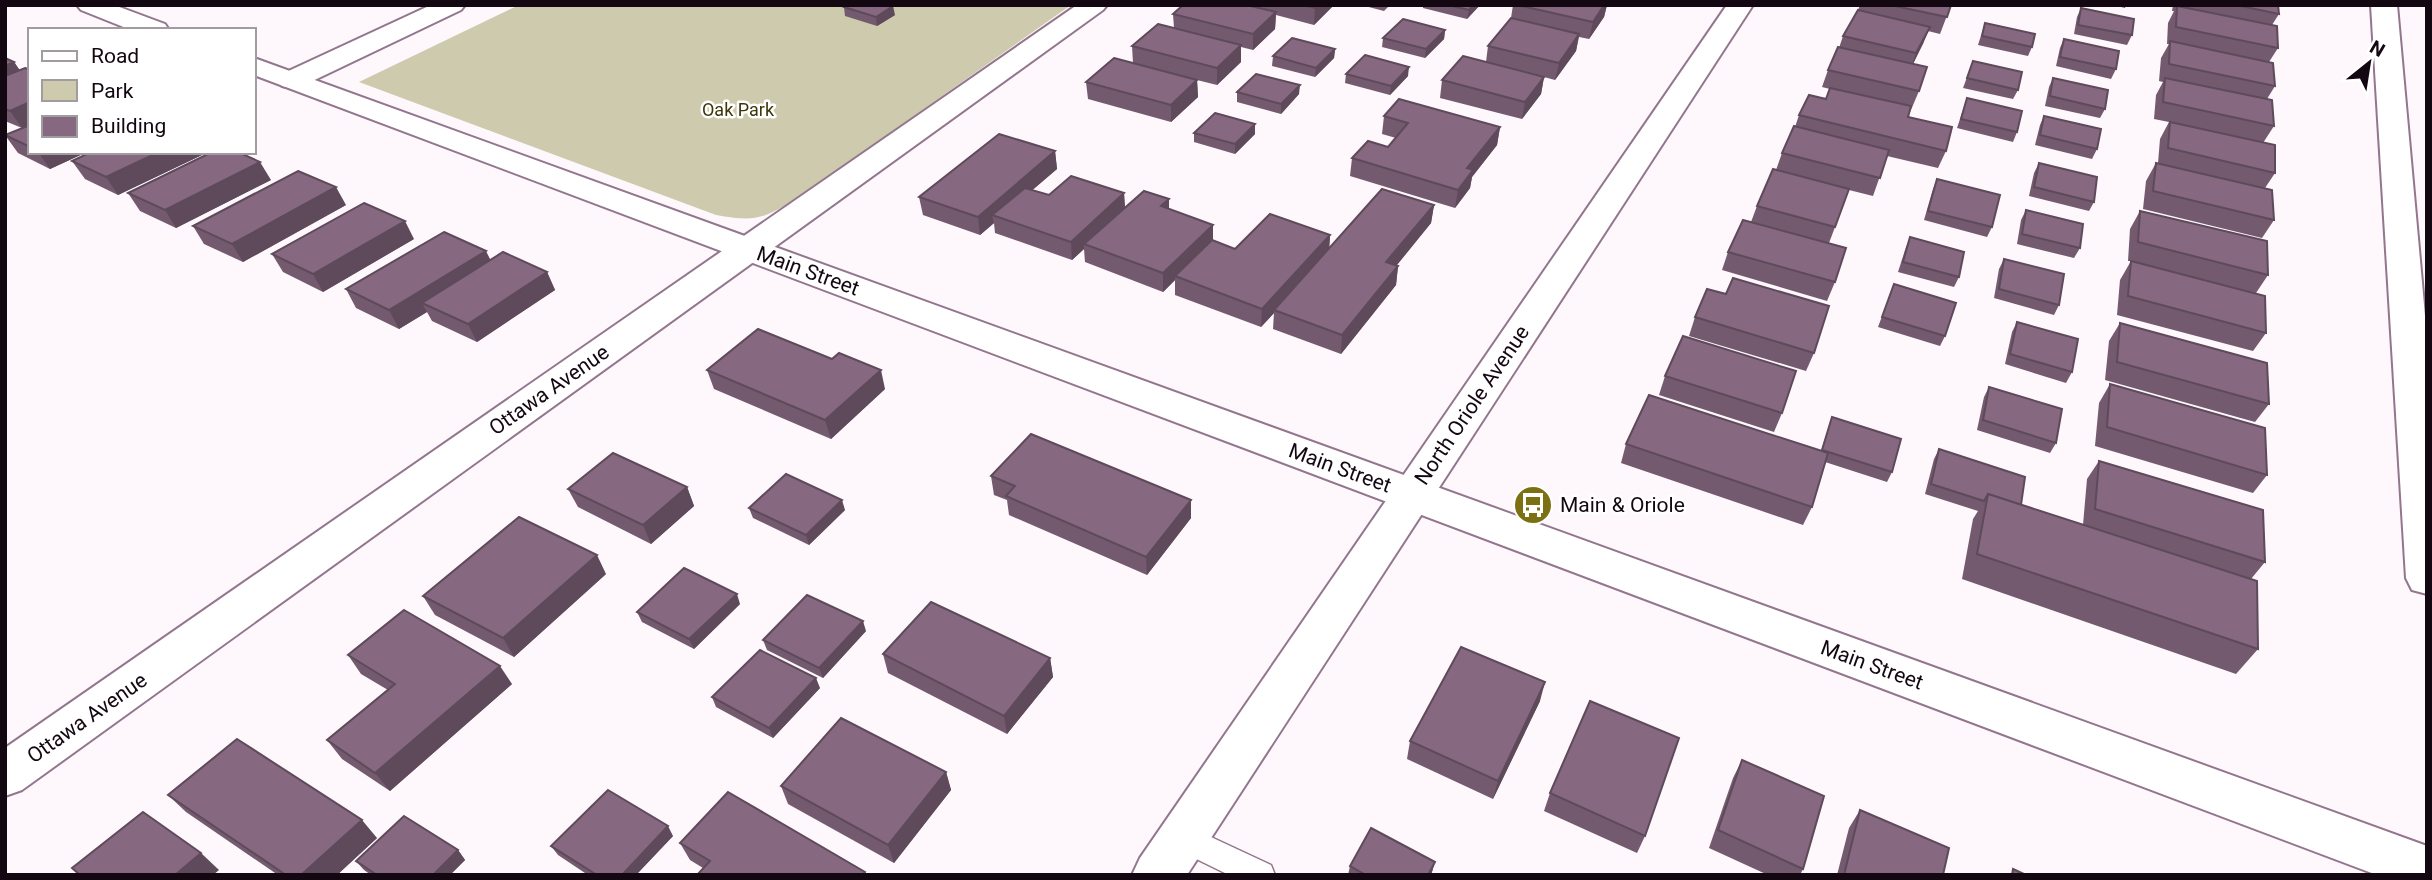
<svg xmlns="http://www.w3.org/2000/svg" width="2432" height="880" font-family="Roboto,sans-serif">
<style>
.green{fill:#cdcaad}
.lines{fill:none;stroke-linecap:round;stroke-linejoin:round}
.lane-casing{stroke:#93768d;stroke-width:3}
.street-casing{stroke:#93768d;stroke-width:4}
.secondary-casing{stroke:#93768d;stroke-width:4}
.lane{fill:#fff;fill-rule:evenodd}
.street{fill:#fff;fill-rule:evenodd}
.secondary{fill:#fff;fill-rule:evenodd}
.wall{fill:#735a6e}
.shaded-wall{fill:#5e4a5a}
.building{fill:#866980;stroke:#5e4a5a;stroke-width:2}
.labels{text-anchor:middle;stroke-width:5;stroke-linejoin:round;paint-order:stroke}
.far-park-label{font-size:18px;fill:#3c3608;stroke:#fff}
.street-label{font-size:21px;fill:#130811;stroke:#fff}
.poi-label{font-size:21px;fill:#130811;stroke:#fff;text-anchor:start}
</style>
<rect width="100%" height="100%" fill="#fef7fc"/>
<path class="green" d="M519 5H1071L796 199C763 219 755 222 716 215L359 82Z"/>
<g class="lines">
<defs>
<polygon id="lane" points="1183,824 1271,865 1275,875 1229,875 1172,847 1168,837 1172,827"/>
<g id="street">
<polygon points="431,5 465,5 461,10 302,86 292,88 282,86 278,80 282,74"/>
<polygon points="1077,5 1107,5 1103,10 22,790 5,796 5,748"/>
<polygon points="1727,5 1753,5 1187,875 1132,875 1140,858"/>
<polygon points="2371,5 2397,5 2427,338 2427,594 2412,590 2406,578"/>
</g>
<g id="secondary">
<polygon points="77,5 114,5 165,24 169,30 131,30 81,10"/>
<polygon points="254,58 2427,846 2427,875 2377,875 254,75"/>
</g>
</defs>
<use href="#lane" class="lane-casing"/>
<use href="#street" class="street-casing"/>
<use href="#secondary" class="secondary-casing"/>
<use href="#lane" class="lane"/>
<use href="#street" class="street"/>
<use href="#secondary" class="secondary"/>
</g>
<g class="wall">
<polygon points="1183,5 1334,5 1314,25 1276,15 1275,29 1253,50 1241,47 1241,62 1217,85 1197,80 1198,97 1171,122 1088,99 1086,82 1133,63 1132,46 1174,28 1173,14"/>
<polygon points="1361,5 1390,5 1384,11"/>
<polygon points="1423,5 1480,5 1467,19 1423,8"/>
<polygon points="1513,5 1607,5 1604,17 1589,39 1579,37 1576,51 1555,80 1544,77 1541,94 1522,119 1440,98 1442,80 1486,62 1488,46 1511,18"/>
<polygon points="1860,5 1951,5 1940,34 1928,31 1913,64 1919,91 1908,117 1946,151 1938,168 1887,156 1873,196 1849,190 1829,243 1835,282 1827,301 1722,270 1728,252 1751,222 1757,206 1776,170 1782,153 1795,127 1799,115 1826,99 1830,89 1822,87 1828,70 1839,48 1843,36 1858,10"/>
<polygon points="2113,5 2126,5 2125,8"/>
<polygon points="2173,5 2278,5 2279,14 2272,25 2278,48 2269,62 2275,86 2267,99 2274,126 2263,143 2275,173 2265,188 2274,220 2262,238 2143,209 2146,181 2156,163 2158,163 2160,139 2169,122 2154,119 2156,95 2163,82 2159,81 2161,58 2169,44 2167,44 2168,23 2174,11 2172,11"/>
<polygon points="844,7 895,15 877,26 845,16"/>
<polygon points="2081,8 2132,35 2127,45 2074,34 2077,17"/>
<polygon points="1985,23 2032,47 2028,56 1978,45"/>
<polygon points="1445,30 1444,39 1425,58 1382,47 1383,38"/>
<polygon points="2064,39 2116,69 2111,79 2056,66 2060,48"/>
<polygon points="1335,49 1334,58 1315,77 1272,66 1273,56"/>
<polygon points="5,58 14,62 20,71 30,70 30,152 87,152 50,169 18,153 5,135 22,128 5,121"/>
<polygon points="1973,61 2018,90 2013,99 1963,88"/>
<polygon points="1346,74 1408,76 1390,95 1345,83"/>
<polygon points="2053,78 2105,109 2100,118 2045,106 2049,87"/>
<polygon points="1237,92 1299,94 1281,114 1237,102"/>
<polygon points="1967,98 2017,132 2013,142 1957,128"/>
<polygon points="1384,116 1500,127 1497,145 1472,177 1470,188 1455,208 1350,176 1352,158 1388,147 1396,138 1382,134"/>
<polygon points="2044,116 2097,149 2092,159 2035,145 2040,125"/>
<polygon points="1194,133 1255,134 1235,154 1194,142"/>
<polygon points="1055,151 1057,169 1032,190 1049,195 1124,193 1125,207 1169,209 1213,225 1213,241 1235,249 1330,235 1329,248 1434,205 1431,223 1396,266 1398,266 1396,285 1341,354 1273,329 1274,313 1261,327 1175,295 1175,280 1163,292 1085,262 1084,249 1072,260 995,233 994,223 980,235 923,215 919,197"/>
<polygon points="202,155 118,195 85,179 72,161"/>
<polygon points="2039,163 2094,202 2089,211 2029,196 2034,173"/>
<polygon points="1937,179 1992,227 1987,237 1924,220 1933,189"/>
<polygon points="271,180 176,228 140,211 128,193"/>
<polygon points="346,205 243,262 204,244 193,226"/>
<polygon points="2026,210 2080,248 2074,258 2017,244 2021,220"/>
<polygon points="2140,211 2268,275 2256,293 2266,333 2253,351 2117,315 2120,280 2131,261 2128,261 2130,229"/>
<polygon points="1910,237 1959,277 1954,287 1898,272 1906,247"/>
<polygon points="414,239 323,292 283,272 272,254"/>
<polygon points="2004,259 2059,305 2054,315 1994,298 1999,269"/>
<polygon points="490,260 547,272 555,290 477,342 432,321 427,312 399,329 356,308 346,289"/>
<polygon points="1894,284 1945,336 1940,346 1878,327"/>
<polygon points="1726,294 1814,353 1806,371 1689,336 1695,317"/>
<polygon points="2017,322 2072,372 2066,383 2005,364 2012,332"/>
<polygon points="2120,323 2269,404 2255,422 2105,380 2109,341"/>
<polygon points="707,370 885,389 831,439 714,389"/>
<polygon points="1665,376 1782,413 1774,432 1659,395"/>
<polygon points="2110,384 2267,475 2253,493 2095,446 2099,403"/>
<polygon points="1989,387 2056,443 2050,453 1977,430 1984,397"/>
<polygon points="1832,417 1892,472 1887,482 1825,462 1812,507 1803,525 1621,463 1626,444 1821,451"/>
<polygon points="1939,449 2021,505 2083,525 2087,479 2099,461 2265,562 2251,579 2258,649 2236,674 1962,579 1973,519 1978,511 1925,494 1934,459"/>
<polygon points="991,476 1191,518 1147,575 1009,515 1007,500 994,495"/>
<polygon points="687,487 694,506 651,544 578,507 568,489"/>
<polygon points="749,508 845,510 809,545 753,518"/>
<polygon points="606,574 514,657 435,615 423,596"/>
<polygon points="740,604 694,649 642,622 637,612"/>
<polygon points="866,631 823,678 767,650 763,640"/>
<polygon points="883,654 1050,658 1053,677 1007,734 888,673"/>
<polygon points="348,655 512,684 390,791 342,759 327,740 388,690 361,674"/>
<polygon points="820,688 773,738 716,707 712,697"/>
<polygon points="1540,701 1493,799 1407,759 1410,741"/>
<polygon points="1742,760 1803,869 1800,875 1768,875 1709,848 1733,778"/>
<polygon points="946,772 951,790 894,863 788,804 781,786"/>
<polygon points="1550,793 1645,836 1637,853 1544,811"/>
<polygon points="168,795 377,838 337,875 278,875 186,812"/>
<polygon points="1860,810 1943,875 1837,875 1849,828"/>
<polygon points="673,836 636,875 588,875 558,855 551,846"/>
<polygon points="680,843 865,872 703,868 690,860"/>
<polygon points="458,850 465,860 450,875 371,875 364,870 356,861"/>
<polygon points="1435,862 1431,875 1348,875 1350,866"/>
</g>
<g class="shaded-wall">
<polygon points="1318,5 1334,5 1314,25 1315,8"/>
<polygon points="1473,5 1480,5 1467,19 1469,10"/>
<polygon points="1604,5 1607,5 1604,17 1589,39 1593,22"/>
<polygon points="893,6 895,15 877,26 876,17"/>
<polygon points="1276,12 1275,29 1253,50 1253,34"/>
<polygon points="1930,27 1923,44 1910,70 1916,53"/>
<polygon points="1445,30 1444,39 1425,58 1426,49"/>
<polygon points="1579,34 1576,51 1555,80 1559,63"/>
<polygon points="1241,45 1241,62 1217,85 1217,68"/>
<polygon points="1335,49 1334,58 1315,77 1316,68"/>
<polygon points="14,62 26,79 5,88 5,66"/>
<polygon points="1409,67 1408,76 1390,95 1391,86"/>
<polygon points="1544,77 1541,94 1522,119 1525,102"/>
<polygon points="1197,80 1198,97 1171,122 1171,105"/>
<polygon points="1300,85 1299,94 1281,114 1281,104"/>
<polygon points="30,102 30,125 22,128 10,111"/>
<polygon points="1255,124 1255,134 1235,154 1235,144"/>
<polygon points="1500,127 1497,145 1472,177 1470,188 1455,208 1458,190 1467,168"/>
<polygon points="1055,151 1057,169 1000,218 992,215 994,223 980,235 978,217"/>
<polygon points="38,152 87,152 50,169"/>
<polygon points="159,152 200,152 202,155 118,195 106,177"/>
<polygon points="260,162 271,180 176,228 165,210"/>
<polygon points="336,187 346,205 243,262 232,244"/>
<polygon points="1124,193 1125,211 1084,244 1084,249 1072,260 1071,242"/>
<polygon points="1169,199 1169,217 1161,206"/>
<polygon points="1434,205 1431,223 1384,281 1386,262"/>
<polygon points="405,221 414,239 323,292 313,274"/>
<polygon points="1213,225 1213,243 1175,276 1175,280 1163,292 1163,273"/>
<polygon points="1330,235 1329,253 1274,310 1274,313 1261,327 1262,309"/>
<polygon points="486,251 495,269 422,303 427,312 399,329 389,310"/>
<polygon points="1398,266 1396,285 1341,354 1342,335"/>
<polygon points="547,272 555,290 477,342 468,324"/>
<polygon points="881,370 885,389 831,439 825,420"/>
<polygon points="687,487 694,506 651,544 643,525"/>
<polygon points="842,500 845,510 809,545 806,535"/>
<polygon points="1191,500 1191,518 1147,575 1146,557"/>
<polygon points="597,555 606,574 514,657 503,638"/>
<polygon points="737,594 740,604 694,649 689,639"/>
<polygon points="863,621 866,631 823,678 819,668"/>
<polygon points="1050,658 1053,677 1007,734 1004,716"/>
<polygon points="500,666 512,684 390,791 375,773"/>
<polygon points="816,678 820,688 773,738 769,728"/>
<polygon points="1545,682 1540,701 1493,799 1498,781"/>
<polygon points="946,772 951,790 894,863 888,845"/>
<polygon points="362,820 377,838 337,875 301,875"/>
<polygon points="668,826 673,836 636,875 622,875"/>
<polygon points="458,850 465,860 450,875 433,875"/>
<polygon points="201,853 219,870 213,875 175,875"/>
<polygon points="1435,862 1431,875 1428,875"/>
</g>
<g class="building">
<polygon points="846,5 891,5 893,6 876,17 844,7"/>
<polygon points="1183,5 1246,5 1276,12 1253,34 1173,14"/>
<polygon points="1303,5 1318,5 1315,8"/>
<polygon points="1448,5 1473,5 1469,10"/>
<polygon points="1517,5 1604,5 1593,22"/>
<polygon points="1890,5 1951,5 1947,17"/>
<polygon points="2236,5 2278,5 2279,14"/>
<polygon points="2177,6 2277,26 2278,48 2176,27"/>
<polygon points="2081,8 2134,19 2132,35 2078,25"/>
<polygon points="1858,10 1930,27 1916,53 1843,36"/>
<polygon points="1511,18 1579,34 1559,63 1488,46"/>
<polygon points="1403,19 1445,30 1426,49 1383,38"/>
<polygon points="1985,23 2035,34 2032,47 1982,36"/>
<polygon points="1158,24 1241,45 1217,68 1132,46"/>
<polygon points="1292,38 1335,49 1316,68 1273,56"/>
<polygon points="2064,39 2119,51 2116,69 2060,57"/>
<polygon points="2170,41 2273,63 2275,86 2169,64"/>
<polygon points="1838,47 1927,67 1919,91 1828,70"/>
<polygon points="1365,55 1409,67 1391,86 1346,74"/>
<polygon points="1463,56 1544,77 1525,102 1442,80"/>
<polygon points="5,58 14,62 5,66"/>
<polygon points="1114,58 1197,80 1171,105 1086,82"/>
<polygon points="1973,61 2022,72 2018,90 1967,78"/>
<polygon points="25,68 30,70 30,102 10,111 5,109 5,76"/>
<polygon points="1256,74 1300,85 1281,104 1237,92"/>
<polygon points="2053,78 2108,90 2105,109 2050,96"/>
<polygon points="2165,78 2272,100 2274,126 2163,102"/>
<polygon points="1830,88 1911,106 1908,117 1952,127 1946,151 1799,115 1809,95 1826,99"/>
<polygon points="1967,98 2022,111 2017,132 1961,119"/>
<polygon points="1399,99 1500,127 1467,168 1473,170 1458,190 1352,158 1368,141 1388,147 1408,123 1384,116"/>
<polygon points="1215,113 1255,124 1235,144 1194,133"/>
<polygon points="2044,116 2101,129 2097,149 2040,135"/>
<polygon points="2170,122 2275,145 2275,173 2168,148"/>
<polygon points="30,125 30,147 5,135"/>
<polygon points="1794,126 1889,150 1880,178 1782,153"/>
<polygon points="999,134 1055,151 978,217 919,197"/>
<polygon points="91,152 159,152 106,177 72,161"/>
<polygon points="212,152 238,152 260,162 165,210 128,193"/>
<polygon points="2039,163 2097,177 2094,202 2034,187"/>
<polygon points="2156,163 2272,190 2274,220 2153,191"/>
<polygon points="1773,169 1849,189 1835,227 1757,206"/>
<polygon points="298,171 336,187 232,244 193,226"/>
<polygon points="1071,176 1124,193 1071,242 992,215 1025,188 1049,195"/>
<polygon points="1937,179 2000,195 1992,227 1928,211"/>
<polygon points="1382,189 1434,205 1386,262 1398,266 1342,335 1274,310"/>
<polygon points="1144,191 1169,199 1161,206 1213,225 1163,273 1084,244"/>
<polygon points="364,203 405,221 313,274 272,254"/>
<polygon points="2026,210 2083,224 2080,248 2022,234"/>
<polygon points="2140,211 2267,241 2268,275 2138,242"/>
<polygon points="1270,214 1330,235 1262,309 1175,276 1212,240 1235,249"/>
<polygon points="1743,220 1846,248 1835,282 1728,252"/>
<polygon points="444,232 486,251 389,310 346,289"/>
<polygon points="1910,237 1964,252 1959,277 1903,262"/>
<polygon points="503,252 547,272 468,324 422,303"/>
<polygon points="2004,259 2064,274 2059,305 1999,289"/>
<polygon points="2131,261 2265,296 2266,333 2128,296"/>
<polygon points="1733,278 1829,306 1814,353 1695,317 1707,289 1726,294"/>
<polygon points="1894,284 1956,303 1945,336 1882,317"/>
<polygon points="2017,322 2078,339 2072,372 2010,354"/>
<polygon points="2120,323 2267,363 2269,404 2117,362"/>
<polygon points="758,329 832,359 839,353 881,370 825,420 707,370"/>
<polygon points="1683,336 1796,371 1782,413 1665,376"/>
<polygon points="2110,384 2265,428 2267,475 2107,427"/>
<polygon points="1989,387 2062,409 2056,443 1983,420"/>
<polygon points="1649,395 1828,453 1812,507 1626,444"/>
<polygon points="1832,417 1901,439 1892,472 1822,450"/>
<polygon points="1031,434 1191,500 1146,557 1006,496 1015,486 991,476"/>
<polygon points="1939,449 2025,477 2021,505 1988,494 1984,501 1931,484"/>
<polygon points="613,453 687,487 643,525 568,489"/>
<polygon points="2099,461 2263,510 2265,562 2095,509"/>
<polygon points="786,474 842,500 806,535 749,508"/>
<polygon points="1988,494 2257,581 2258,649 1977,554"/>
<polygon points="519,517 597,555 503,638 423,596"/>
<polygon points="684,568 737,594 689,639 637,612"/>
<polygon points="807,595 863,621 819,668 763,640"/>
<polygon points="931,602 1050,658 1004,716 883,654"/>
<polygon points="404,610 500,666 375,773 327,740 395,684 348,655"/>
<polygon points="1461,647 1545,682 1498,781 1410,741"/>
<polygon points="760,650 816,678 769,728 712,697"/>
<polygon points="1590,701 1679,738 1645,836 1550,793"/>
<polygon points="841,718 946,772 888,845 781,786"/>
<polygon points="237,739 362,820 301,875 286,875 168,795"/>
<polygon points="1742,760 1824,796 1803,869 1718,830"/>
<polygon points="608,790 668,826 622,875 597,875 551,846"/>
<polygon points="728,792 865,872 863,875 697,875 710,861 680,843"/>
<polygon points="1860,810 1949,848 1943,875 1844,875"/>
<polygon points="143,812 201,853 175,875 80,875 72,868"/>
<polygon points="404,816 458,850 433,875 377,875 356,861"/>
<polygon points="1371,828 1435,862 1428,875 1366,875 1350,866"/>
<polygon points="2013,869 2026,875 2012,875"/>
</g>
<defs>
<symbol id="bus-disc" viewBox="-11 -11 22 22"><circle r="9.5" fill="#7c7112" stroke="#fff"/><path d="M-5-6H5V4H4V6H2V4H-2V6H-4V4H-5ZM-3.5-4V0h7V-4ZM-3.5 1.2v1.5H-2V1.2ZM2 1.2v1.5H3.5V1.2Z" fill="#fff"/></symbol>
</defs>
<g fill-rule="evenodd">
<use href="#bus-disc" x="1511" y="483" width="44" height="44"/>
</g>
<g class="labels">
<g class="far-park-label">
<text x="738" y="116">Oak Park</text>
</g>
<g class="street-label">
<text transform="translate(808 271) rotate(20)" y="7">Main Street</text>
<text transform="translate(549 390) rotate(-35)" y="7">Ottawa Avenue</text>
<text transform="translate(1472 405) rotate(-56)" y="7">North Oriole Avenue</text>
<text transform="translate(1340 468) rotate(20)" y="7">Main Street</text>
<text transform="translate(1872 665) rotate(20)" y="7">Main Street</text>
<text transform="translate(87 718) rotate(-35)" y="7">Ottawa Avenue</text>
</g>
<g class="poi-label">
<text x="1560" y="512">Main &amp; Oriole</text>
</g>
</g>
<rect width="2432" height="880" fill="none" stroke="#130811" stroke-width="14"/>
<rect x="28" y="28" width="228" height="126" fill="#ffffff" stroke="#a19ca0" stroke-width="2"/>
<rect x="42" y="51" width="35" height="10" fill="#ffffff" stroke="#a19ca0" stroke-width="2"/>
<text x="91" y="63" font-size="21" fill="#130811">Road</text>
<rect x="42" y="80" width="35" height="21" fill="#cdcaad" stroke="#a19ca0" stroke-width="2"/>
<text x="91" y="98" font-size="21" fill="#130811">Park</text>
<rect x="42" y="116" width="35" height="21" fill="#866980" stroke="#a19ca0" stroke-width="2"/>
<text x="91" y="133" font-size="21" fill="#130811">Building</text>
<g transform="translate(2369 63) rotate(30)" stroke="#ffffff" stroke-width="5" paint-order="stroke">
<path d="M0-5L12 26L0 18L-12 26Z" fill="#130811"/>
<text y="-10" font-size="19" font-weight="bold" text-anchor="middle" fill="#130811">N</text>
</g>
</svg>
